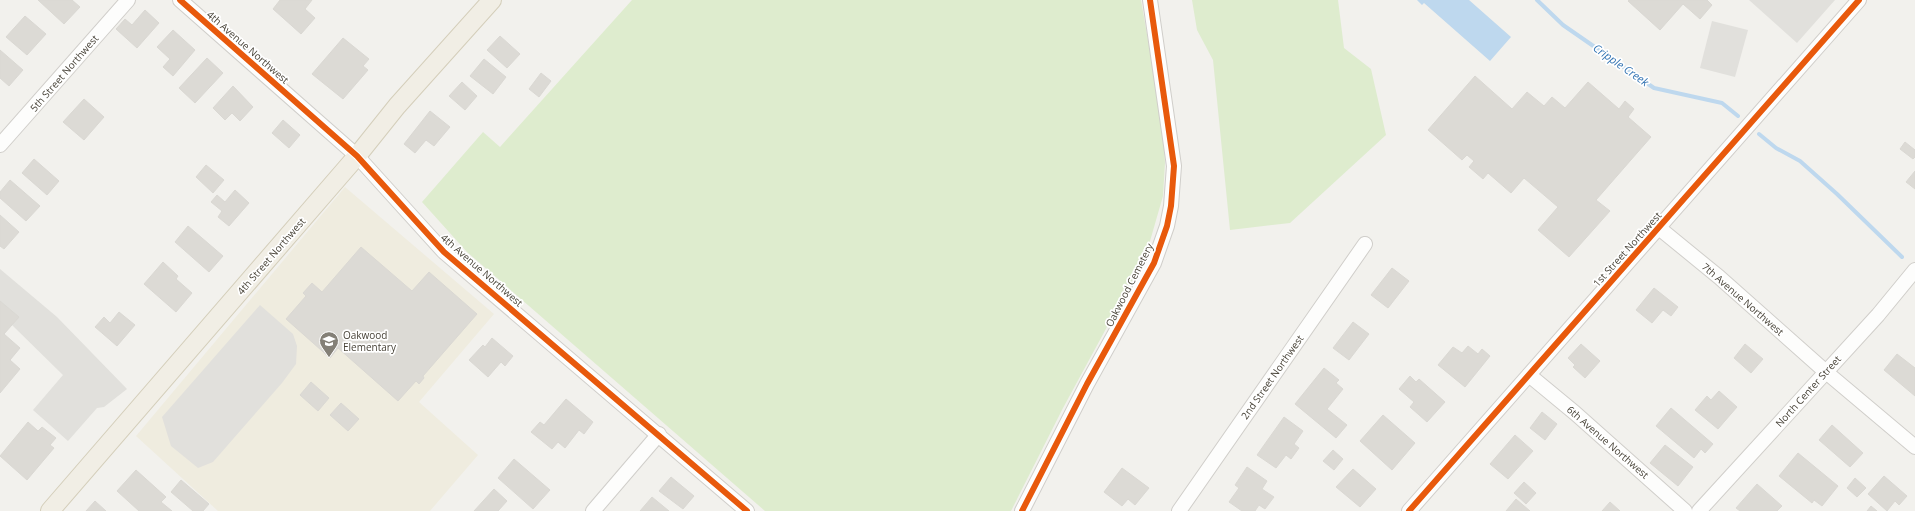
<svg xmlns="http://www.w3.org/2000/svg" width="1915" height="511" font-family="'Open Sans',sans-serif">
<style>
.education{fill:#efecdf}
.green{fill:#deecce}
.parking{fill:#e1e0dc}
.water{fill:#bed8ee}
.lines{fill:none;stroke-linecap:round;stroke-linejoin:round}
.stream{stroke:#bed8ee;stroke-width:4}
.building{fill:#dcdad5;stroke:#dad8d3}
.minor-casing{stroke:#d0ceca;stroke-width:16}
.major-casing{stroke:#d4ceba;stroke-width:20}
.minor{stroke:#fdfdfc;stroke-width:14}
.major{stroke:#f1eee5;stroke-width:18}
.cycleway-casing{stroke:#fff;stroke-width:8}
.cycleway{stroke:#e8590c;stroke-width:6}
.labels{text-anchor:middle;stroke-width:3.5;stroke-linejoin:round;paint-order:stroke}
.street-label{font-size:10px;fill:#484338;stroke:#fff}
.poi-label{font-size:10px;fill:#484338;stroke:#fff;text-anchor:start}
.water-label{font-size:11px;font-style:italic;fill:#3374b3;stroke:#fff}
</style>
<rect width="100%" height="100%" fill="#f2f1ed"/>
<polygon class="education" points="345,187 494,314 419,402 478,455 430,511 218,511 136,436"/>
<g class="green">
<polygon points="632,0 1141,0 1163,126 1165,163 1163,196 1146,255 1063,408 1011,511 765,511 467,252 422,202 483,132 500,147"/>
<polygon points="1192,0 1338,0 1344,48 1371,69 1386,135 1290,223 1230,230 1213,60 1197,30"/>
</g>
<g class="parking">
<polygon points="1749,0 1835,0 1797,43"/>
<polygon points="1712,21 1748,30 1735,77 1700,68"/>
<polygon points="0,269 57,317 127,389 104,407 97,408 68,441 33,410 63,375 12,325 18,317 0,301"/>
<polygon points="260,305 293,334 297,346 296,364 282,383 213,462 198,468 171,446 162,417"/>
</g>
<polygon class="water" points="1417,0 1469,0 1511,37 1490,61 1424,3 1422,5"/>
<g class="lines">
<g class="stream">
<polyline points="1537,0 1563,25 1654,88 1722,103 1738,116"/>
<polyline points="1759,134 1776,148 1800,161 1837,194 1902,257"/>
</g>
</g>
<g class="building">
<polygon points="38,0 72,0 80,7 64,24"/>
<polygon points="280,0 312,0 305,9 315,18 301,34 273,9"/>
<polygon points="1629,0 1707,0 1712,5 1700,19 1683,4 1660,30 1628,1"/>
<polygon points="145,10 159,23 137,48 116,29 125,19 132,25"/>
<polygon points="25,16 46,34 27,55 6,37"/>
<polygon points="173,30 195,50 173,76 163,67 170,59 157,47"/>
<polygon points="500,36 520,54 507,68 487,50"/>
<polygon points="343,38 369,59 363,66 368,70 343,99 312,74"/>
<polygon points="0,50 23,70 9,86 0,78"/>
<polygon points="207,58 223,73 195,103 179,88"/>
<polygon points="484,59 506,77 493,94 470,76"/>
<polygon points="541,73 551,81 539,97 529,89"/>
<polygon points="1475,76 1512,109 1527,92 1544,106 1552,97 1565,108 1588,82 1619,109 1625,101 1634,109 1628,117 1651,137 1596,200 1610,211 1569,257 1538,230 1558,207 1524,178 1511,193 1488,173 1483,179 1469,167 1474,161 1467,155 1462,160 1428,130"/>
<polygon points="462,82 477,96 465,110 449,96"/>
<polygon points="233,86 253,107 240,121 232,113 225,120 213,108"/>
<polygon points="84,99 104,117 84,140 63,122"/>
<polygon points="430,111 450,127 434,146 426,140 415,153 404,144"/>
<polygon points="283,120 300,135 289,148 272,133"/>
<polygon points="1905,142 1915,150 1915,157 1913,159 1900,149"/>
<polygon points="34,159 59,181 47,195 22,173"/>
<polygon points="206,165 224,180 213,193 196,177"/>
<polygon points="1915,171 1915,189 1906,182"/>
<polygon points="10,180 40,206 26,221 0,198 0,192"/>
<polygon points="235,190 249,203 229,226 218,217 222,211 211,202 217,195 225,202"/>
<polygon points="0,215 19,232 4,249 0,246"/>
<polygon points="188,226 223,256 209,272 175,242"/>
<polygon points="361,247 412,291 429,272 477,314 423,376 424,378 419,384 416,381 398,401 338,348 330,358 286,319 306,296 303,293 312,283 322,292"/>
<polygon points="163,262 178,276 176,279 192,293 176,312 144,284"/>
<polygon points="1392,268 1409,281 1388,308 1371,295"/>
<polygon points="1654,288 1678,307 1671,316 1663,310 1652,323 1636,310"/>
<polygon points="0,301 19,317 4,334 20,348 10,360 20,369 0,393"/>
<polygon points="119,312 135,325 117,346 95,327 104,317 110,323"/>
<polygon points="1353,322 1369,334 1349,360 1333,348"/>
<polygon points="492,338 513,356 505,366 501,362 488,377 469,360 483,345 485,347"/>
<polygon points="1581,344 1600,361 1585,378 1573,367 1575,365 1568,358"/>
<polygon points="1745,344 1763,359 1751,373 1734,358"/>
<polygon points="1468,346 1478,354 1482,349 1490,356 1465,387 1438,365 1453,347 1462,353"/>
<polygon points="1897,354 1915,368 1915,396 1884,370"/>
<polygon points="1324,368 1339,380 1336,383 1343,389 1327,409 1347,425 1336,438 1295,404"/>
<polygon points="1410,376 1416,382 1419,379 1445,402 1427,422 1410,407 1414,402 1399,389"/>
<polygon points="311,382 329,398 318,411 300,395"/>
<polygon points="1719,391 1737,407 1718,429 1695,410 1707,396 1711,400"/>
<polygon points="566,399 593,422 584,434 579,430 565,448 558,442 552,449 531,432 540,422 544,425"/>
<polygon points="341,403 359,419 348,431 330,415"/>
<polygon points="1671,408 1713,444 1705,453 1701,449 1694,458 1656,426"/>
<polygon points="1542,412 1557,424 1545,440 1530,428"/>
<polygon points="1383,415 1415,443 1392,470 1360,441"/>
<polygon points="1284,417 1303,431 1294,444 1299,448 1291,459 1286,455 1276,468 1257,455"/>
<polygon points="28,422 38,431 42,427 56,438 50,445 54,448 27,480 0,456"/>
<polygon points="1832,425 1863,453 1850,467 1819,440"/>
<polygon points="1515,435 1533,451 1508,479 1490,464"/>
<polygon points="1665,445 1693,467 1678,486 1650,463"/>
<polygon points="1333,450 1343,459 1334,470 1323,461"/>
<polygon points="1798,453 1838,486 1822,506 1814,500 1812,503 1779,476"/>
<polygon points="514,459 550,490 533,509 498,478"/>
<polygon points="1247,467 1267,481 1262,489 1274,497 1265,509 1259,505 1255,511 1242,511 1229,502 1239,488 1235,485"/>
<polygon points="1122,468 1149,488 1135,505 1128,499 1122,506 1104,492"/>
<polygon points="1353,469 1376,489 1360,507 1336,487"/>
<polygon points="136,470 166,497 161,502 172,511 139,511 117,491"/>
<polygon points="1884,476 1907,496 1899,505 1895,501 1887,511 1868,494"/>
<polygon points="671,477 694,496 683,509 659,491"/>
<polygon points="1855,478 1866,488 1857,497 1847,488"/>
<polygon points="181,480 209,504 203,511 193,511 171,492"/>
<polygon points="1524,482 1536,493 1526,504 1514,493"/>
<polygon points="1757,484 1782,506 1777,511 1740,511 1736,508"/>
<polygon points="494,489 507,501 498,511 474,511"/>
<polygon points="652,497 669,511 640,511"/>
<polygon points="1516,499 1530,511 1506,511"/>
<polygon points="95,501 106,511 86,511"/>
<polygon points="1610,502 1620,511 1602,511"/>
<polygon points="1871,506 1877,511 1867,511"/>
</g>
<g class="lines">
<defs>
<g id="minor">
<polyline points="180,0 357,156 444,252 747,511"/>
<polyline points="0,145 128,0"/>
<polyline points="1659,228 1719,277 1826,372 1915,447"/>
<polyline points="1529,375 1575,413 1685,511"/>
<polyline points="593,511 659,434"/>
<polyline points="1022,511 1087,384 1154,263 1167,226 1171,206 1174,166 1150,0"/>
<polyline points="1179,511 1365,244"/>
<polyline points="1409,511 1859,0"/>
<polyline points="1699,511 1878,315 1915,270"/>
</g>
<polyline id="major" points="50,511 357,156 397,106 492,0"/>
</defs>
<use href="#minor" class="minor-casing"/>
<use href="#major" class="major-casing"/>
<use href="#minor" class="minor"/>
<use href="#major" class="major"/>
<defs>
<g id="cycleway">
<polyline points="180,0 357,156 444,252 747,511"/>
<polyline points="1022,511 1087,384 1154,263 1167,226 1171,206 1174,166 1150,0"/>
<polyline points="1409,511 1859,0"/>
</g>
</defs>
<use href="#cycleway" class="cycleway-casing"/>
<use href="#cycleway" class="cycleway"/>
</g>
<defs>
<symbol id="school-pin" viewBox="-11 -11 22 30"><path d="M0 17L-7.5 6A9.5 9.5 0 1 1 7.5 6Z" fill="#848077" stroke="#fff"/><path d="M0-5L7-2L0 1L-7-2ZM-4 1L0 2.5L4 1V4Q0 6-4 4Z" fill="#fff"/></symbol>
</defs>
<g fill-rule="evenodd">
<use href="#school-pin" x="318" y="330" width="22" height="30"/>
</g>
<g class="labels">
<g class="street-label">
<text transform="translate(248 47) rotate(41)" y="4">4th Avenue Northwest</text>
<text transform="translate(64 73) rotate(-49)" y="4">5th Street Northwest</text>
<text transform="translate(1627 249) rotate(-48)" y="4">1st Street Northwest</text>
<text transform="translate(271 256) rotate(-49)" y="4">4th Street Northwest</text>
<text transform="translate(482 270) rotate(41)" y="4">4th Avenue Northwest</text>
<text transform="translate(1129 285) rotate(-63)" y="4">Oakwood Cemetery</text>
<text transform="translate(1743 299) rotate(41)" y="4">7th Avenue Northwest</text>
<text transform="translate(1272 377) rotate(-55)" y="4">2nd Street Northwest</text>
<text transform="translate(1808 391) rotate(-48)" y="4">North Center Street</text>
<text transform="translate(1608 442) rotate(41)" y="4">6th Avenue Northwest</text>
</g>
<g class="poi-label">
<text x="343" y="339">Oakwood<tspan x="343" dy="12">Elementary</tspan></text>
</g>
<g class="water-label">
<text transform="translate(1621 65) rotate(35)" y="4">Cripple Creek</text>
</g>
</g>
</svg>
